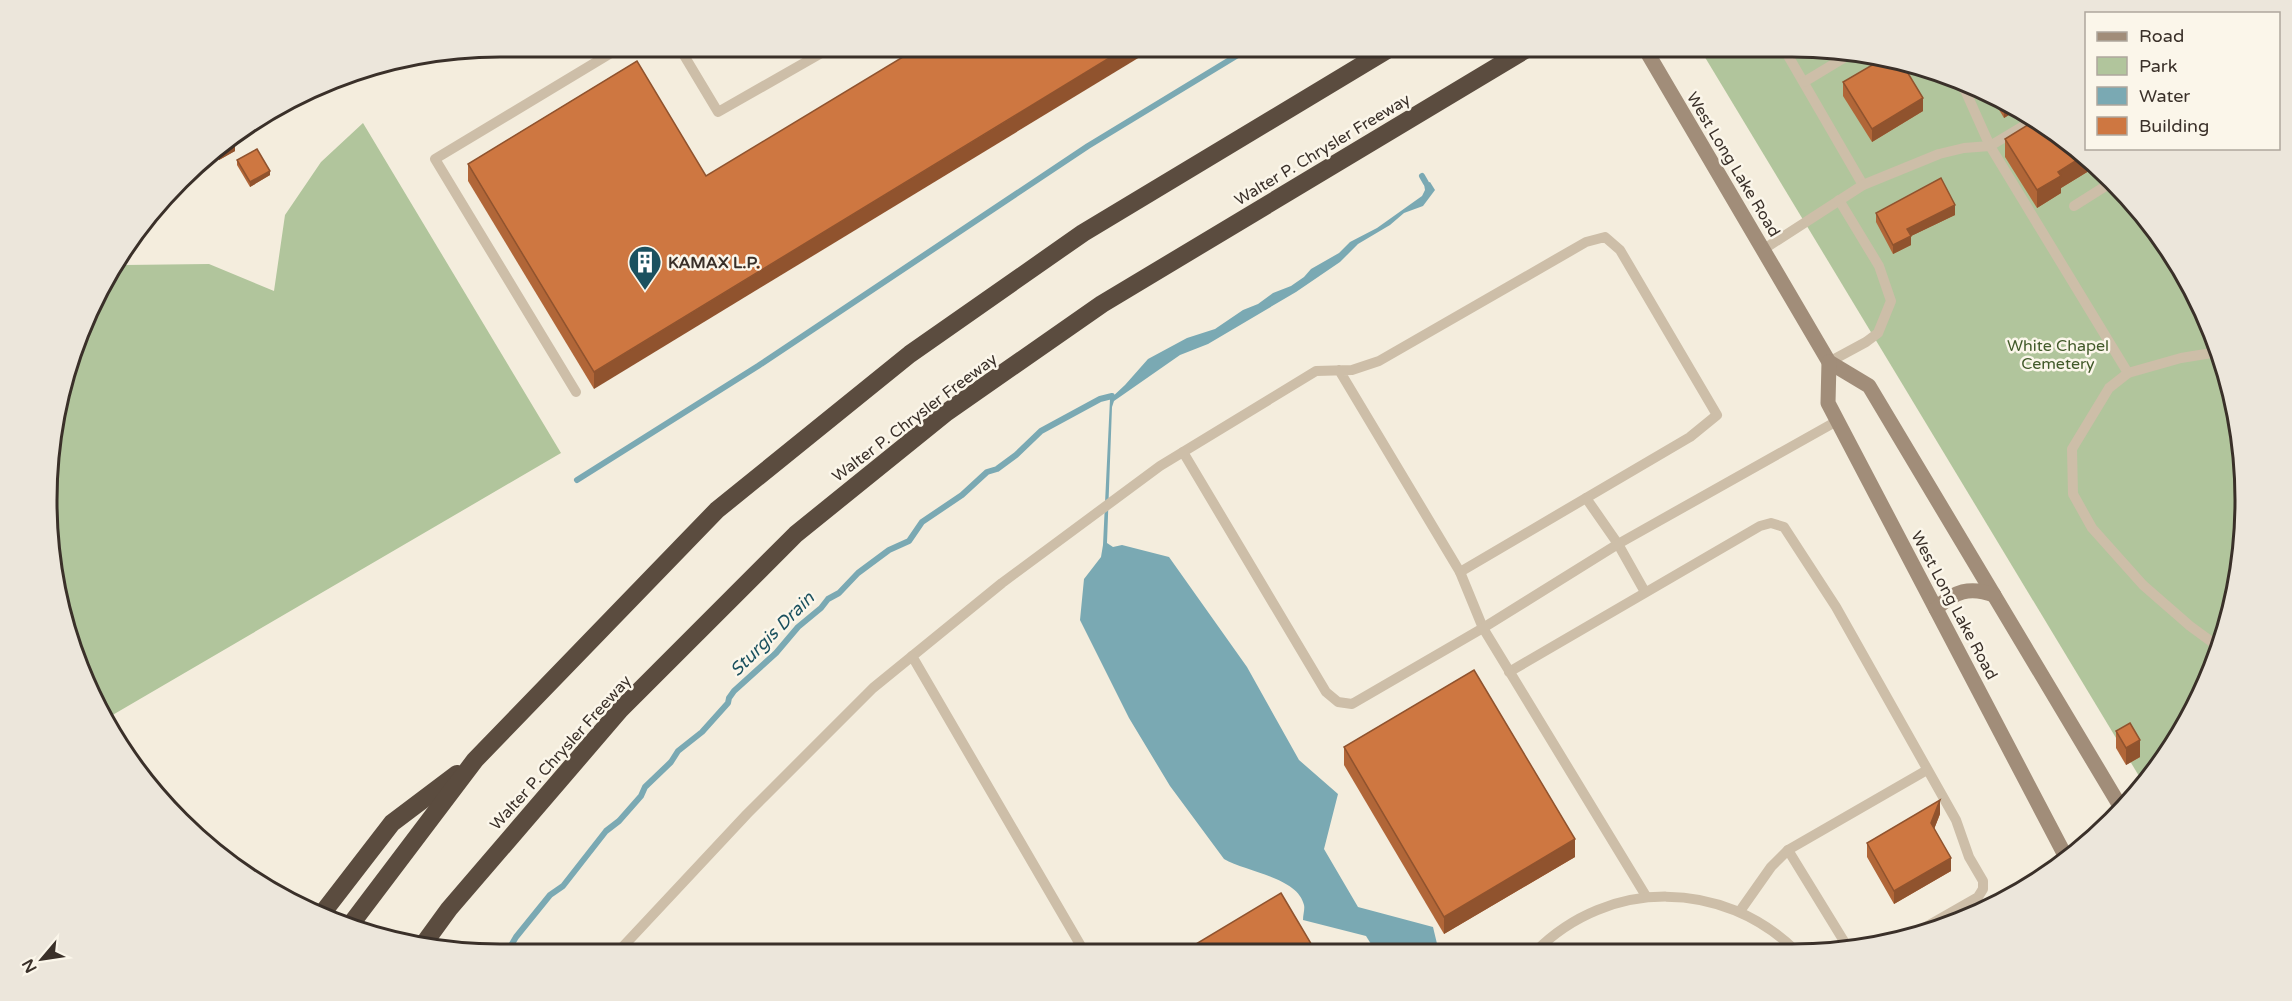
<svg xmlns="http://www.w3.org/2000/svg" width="2292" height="1001" font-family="'Varela Round',sans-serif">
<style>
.green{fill:#b1c59c}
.water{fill:#7aa9b3}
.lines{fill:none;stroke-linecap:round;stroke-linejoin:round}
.stream{stroke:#7aa9b3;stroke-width:6}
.service{stroke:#cdbea8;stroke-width:10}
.secondary{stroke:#a18d79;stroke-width:15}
.motorway{stroke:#5b4c3f;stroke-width:18}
.wall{fill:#b16638}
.shaded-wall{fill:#90532e}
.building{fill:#ce7741;stroke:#90532e;stroke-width:1.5}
.labels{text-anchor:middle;stroke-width:5;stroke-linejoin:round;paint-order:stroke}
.street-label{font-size:16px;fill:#3a3029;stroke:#fbf6ea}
.poi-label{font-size:16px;font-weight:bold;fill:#3a3029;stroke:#fbf6ea;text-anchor:start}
.park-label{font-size:16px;fill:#425a2a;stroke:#fbf6ea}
.water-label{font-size:18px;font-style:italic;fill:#1b515f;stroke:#fbf6ea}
.rim{fill:none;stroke:#3a3029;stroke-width:3}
</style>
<rect width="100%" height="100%" fill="#f4eddd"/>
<g class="green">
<polygon points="1716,47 1792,47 1938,71 2019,107 2091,159 2152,224 2199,300 2230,383 2245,471 2242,560 2221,647 2169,753 2142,781 1703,54"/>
<polygon points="363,123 561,453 104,720 71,647 50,560 55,412 107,275 124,265 209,264 274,291 285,215 321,162"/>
</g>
<path class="water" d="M1430 182 1435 190 1423 206 1404 213 1390 225 1358 244 1340 262 1296 292 1208 344 1180 355 1114 401 1112 407 1107 543 1113 547 1122 545 1169 557 1247 667 1299 760 1338 794 1324 849 1358 907 1433 927 1439 952H1376L1366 936 1303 920C1303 915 1305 909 1304 905 1298 877 1246 872 1224 859L1170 786 1129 718 1080 620 1084 579 1101 557 1103 545 1110 399 1125 385 1148 359 1187 338 1215 329 1243 310 1258 304 1273 293 1291 286 1304 277 1311 269 1339 253 1350 242 1377 228 1422 196 1425 190 1424 184Z"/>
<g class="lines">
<g class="stream">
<polyline points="1422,176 1426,183"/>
<polyline points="577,480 758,366 1088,146 1251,47"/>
<polyline points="506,954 516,937 550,895 563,886 606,831 619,821 641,796 645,787 671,762 678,751 702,732 728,703 729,698 734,691 776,653 798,627 821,608 828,599 839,593 858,573 889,550 909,541 922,522 962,495 987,472 997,469 1016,455 1041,431 1100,399 1112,396"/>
</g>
<g class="service">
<polyline points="679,47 718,112 832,47"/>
<polyline points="1783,47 1863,185"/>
<polyline points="1951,77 1965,90 1990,146 2128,373"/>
<polyline points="1804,82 1847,56"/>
<polyline points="2074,206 2112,182"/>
<polyline points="1764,249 1863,185 1939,154 1964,148 1990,146 2035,119"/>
<polyline points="2218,352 2181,358 2128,373 2109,388 2072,449 2073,494 2092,528 2143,585 2190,626 2220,648"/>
<polyline points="1829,362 1866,342 1878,333 1891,301 1879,266 1839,200"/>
<polyline points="576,392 435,159 621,47"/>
<polyline points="1183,452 1326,692 1338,702 1352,704 1483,628 1460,572"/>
<polyline points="1586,498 1618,544 1645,592"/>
<polyline points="912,656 1085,953"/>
<polyline points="1509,672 1760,526 1771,523 1784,527 1836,607 1956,820 1969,857 1983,881 1983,889 1978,897 1915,933"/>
<polyline points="1788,850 1850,951"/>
<polyline points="1646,896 1483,628 1618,544 1837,421"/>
<polyline points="1740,911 1771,867 1788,850 1927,770"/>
<path d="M1536 951C1609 878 1723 879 1796 951"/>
<polyline points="616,954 747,814 873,688 1002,583 1160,466 1316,371 1352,370 1379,361 1586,242 1605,237 1620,250 1717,415 1690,437 1460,572 1339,370"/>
</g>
<g class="secondary">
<polyline points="1644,47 1829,362 1869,386 2120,806"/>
<polyline points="1829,362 1828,403 2068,861"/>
<path d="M1936 609C1954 591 1970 586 1994 595"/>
</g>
<g class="motorway">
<polyline points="321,915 392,823 457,774"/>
<polyline points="348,928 475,760 717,510 910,354 1083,233 1392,47"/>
<polyline points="425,942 449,909 620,710 796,534 947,412 1102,304 1530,47"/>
</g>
</g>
<g class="wall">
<polygon points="637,61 594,389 468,181 468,164"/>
<polygon points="1843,82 1923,111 1872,142 1843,96"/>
<polygon points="319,87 319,91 274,118 269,110 273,108"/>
<polygon points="1992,95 2020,108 2004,118 1992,98"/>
<polygon points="232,137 235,151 219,160 213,150"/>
<polygon points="2005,139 2091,159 2097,166 2061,188 2061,193 2037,208 2005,157"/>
<polygon points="237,160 270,175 250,187 237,165"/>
<polygon points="1876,213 1955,215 1911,236 1911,245 1893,254 1876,222"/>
<polygon points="2116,731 2140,757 2126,765 2116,748"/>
<polygon points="1344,747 1575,857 1444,934 1344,765"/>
<polygon points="1940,814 1934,829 1951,871 1894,904 1867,857 1867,843"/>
</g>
<g class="shaded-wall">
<polygon points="1129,46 1158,46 594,389 594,372"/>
<polygon points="319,87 319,91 274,118 274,109 287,101"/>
<polygon points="1923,98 1923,111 1872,142 1872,129"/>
<polygon points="2007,102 2020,108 2004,118 2004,104"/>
<polygon points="235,142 235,151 219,160 219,151"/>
<polygon points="2085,155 2091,159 2097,166 2061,188 2061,193 2037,208 2037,190 2058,172"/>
<polygon points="270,171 270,175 250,187 250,182"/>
<polygon points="1955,205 1955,215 1907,238 1907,229"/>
<polygon points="1911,236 1911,245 1893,254 1893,245"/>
<polygon points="2140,740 2140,757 2126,765 2126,748"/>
<polygon points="1940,800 1940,814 1931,837 1931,823"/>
<polygon points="1575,839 1575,857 1444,934 1444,917"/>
<polygon points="1951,858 1951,871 1894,904 1894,891"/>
</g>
<g class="building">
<polygon points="921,46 1129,46 594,372 468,164 637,61 706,176"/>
<polygon points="1879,61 1903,65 1923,98 1872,129 1843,82"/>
<polygon points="287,101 274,109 273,108"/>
<polygon points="2036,120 2085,155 2058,172 2061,176 2037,190 2005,139"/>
<polygon points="232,137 235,142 219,151 217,148"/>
<polygon points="257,149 270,171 250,182 237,160"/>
<polygon points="1941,178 1955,205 1907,229 1911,236 1893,245 1876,213"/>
<polygon points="1474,670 1575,839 1444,917 1344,747"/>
<polygon points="2130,723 2140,740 2126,748 2116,731"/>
<polygon points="1940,800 1931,823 1951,858 1894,891 1867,843"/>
<polygon points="1281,893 1316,952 1181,953"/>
</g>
<defs>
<symbol id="building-pin" viewBox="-11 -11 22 30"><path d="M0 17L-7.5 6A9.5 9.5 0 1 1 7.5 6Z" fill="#1b515f" stroke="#fbf6ea"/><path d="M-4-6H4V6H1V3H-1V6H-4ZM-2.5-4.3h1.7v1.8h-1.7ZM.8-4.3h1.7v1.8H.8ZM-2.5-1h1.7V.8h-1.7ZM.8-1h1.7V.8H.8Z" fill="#fff"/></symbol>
</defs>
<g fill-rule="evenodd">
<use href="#building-pin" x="626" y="243" width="38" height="52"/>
</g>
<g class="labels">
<g class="street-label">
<text transform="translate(1322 149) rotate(-31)" y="6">Walter P. Chrysler Freeway</text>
<text transform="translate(1734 164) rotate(59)" y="6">West Long Lake Road</text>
<text transform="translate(914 417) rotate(-37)" y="6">Walter P. Chrysler Freeway</text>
<text transform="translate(1955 605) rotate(62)" y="6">West Long Lake Road</text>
<text transform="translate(560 752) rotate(-48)" y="6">Walter P. Chrysler Freeway</text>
</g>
<g class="poi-label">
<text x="668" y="268">KAMAX L.P.</text>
</g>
<g class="park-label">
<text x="2058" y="351">White Chapel<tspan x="2058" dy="18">Cemetery</tspan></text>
</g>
<g class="water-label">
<text transform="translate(772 634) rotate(-45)" y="6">Sturgis Drain</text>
</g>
</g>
<path d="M0 0H2292V1001H0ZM500 57H1792A443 443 0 0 1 2235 500V501A443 443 0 0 1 1792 944H500A443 443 0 0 1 57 501V500A443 443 0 0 1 500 57Z" fill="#ece6db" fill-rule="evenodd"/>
<path class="rim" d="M500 57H1792A443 443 0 0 1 2235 500V501A443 443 0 0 1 1792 944H500A443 443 0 0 1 57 501V500A443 443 0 0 1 500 57Z"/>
<rect x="2085" y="12" width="195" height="138" fill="#fbf6ea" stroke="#aea79d" stroke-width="1.5"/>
<rect x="2097" y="32" width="30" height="9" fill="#a18d79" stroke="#aea79d" stroke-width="1.5"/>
<text x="2139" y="42" font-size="18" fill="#3a3029">Road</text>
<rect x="2097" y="57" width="30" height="18" fill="#b1c59c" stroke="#aea79d" stroke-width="1.5"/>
<text x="2139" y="72" font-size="18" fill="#3a3029">Park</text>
<rect x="2097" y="87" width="30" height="18" fill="#7aa9b3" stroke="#aea79d" stroke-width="1.5"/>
<text x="2139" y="102" font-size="18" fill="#3a3029">Water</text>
<rect x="2097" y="117" width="30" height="18" fill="#ce7741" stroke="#aea79d" stroke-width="1.5"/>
<text x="2139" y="132" font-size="18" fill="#3a3029">Building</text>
<g transform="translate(42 959) rotate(241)" stroke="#fbf6ea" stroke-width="4.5" paint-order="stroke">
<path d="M0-4.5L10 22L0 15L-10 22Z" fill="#3a3029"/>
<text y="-9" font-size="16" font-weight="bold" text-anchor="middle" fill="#3a3029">N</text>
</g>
</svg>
